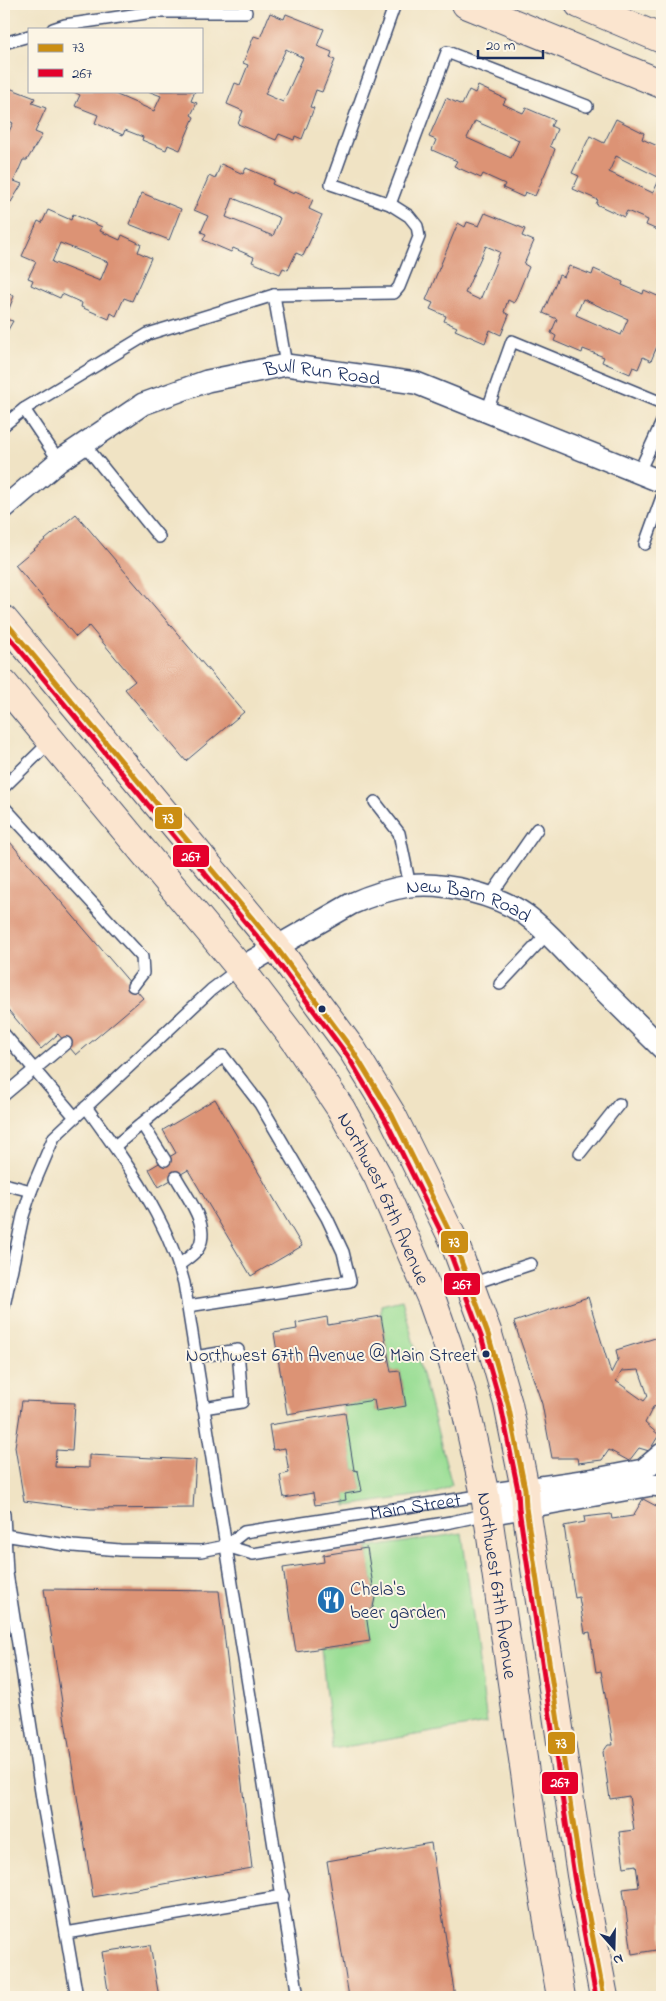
<svg xmlns="http://www.w3.org/2000/svg" width="666" height="2001" font-family="'Indie Flower',sans-serif">
<style>
.green{fill:#9bde96;stroke:#5b867a}
.building{fill:#dc9374;fill-rule:evenodd}
.lines{fill:none;stroke-linecap:round;stroke-linejoin:round}
.lane-casing{stroke:#3b4a6d;stroke-width:14}
.street-casing{stroke:#3b4a6d;stroke-width:24}
.secondary-casing{stroke:#3b4a6d;stroke-width:30}
.lane{stroke:#fff;stroke-width:11}
.street{stroke:#fff;stroke-width:21}
.secondary{stroke:#fbe5cf;stroke-width:28}
.bus-1-casing{stroke:#fcf5e5;stroke-width:9}
.bus-2-casing{stroke:#fcf5e5;stroke-width:9}
.bus-1{stroke:#cb8e13;stroke-width:5}
.bus-2{stroke:#e4002b;stroke-width:5}
.bus-dot{fill:#1b2f5e;stroke:#fcf5e5;stroke-width:2}
.labels{text-anchor:middle;stroke-width:4;stroke-linejoin:round;paint-order:stroke}
.bus-label{font-size:19px;fill:#1b2f5e;stroke:#fcf5e5;text-anchor:end}
.street-label{font-size:20px;fill:#1b2f5e;stroke:#fcf5e5}
.poi-label{font-size:20px;fill:#1b2f5e;stroke:#fcf5e5;text-anchor:start}
.line-badge{stroke:#fcf5e5;stroke-width:2}
.badge-label{font-size:14px;text-anchor:middle;font-weight:bold;fill:#fff}
</style>
<rect width="100%" height="100%" fill="#fcf5e5"/>
<filter id="ink" filterUnits="userSpaceOnUse"><feTurbulence type="fractalNoise" baseFrequency=".02" numOctaves="2"/><feDisplacementMap in="SourceGraphic" scale="10" xChannelSelector="R" yChannelSelector="G"/><feConvolveMatrix kernelMatrix="1 2 1 2 8 2 1 2 1" color-interpolation-filters="sRGB"/></filter>
<filter id="wash" filterUnits="userSpaceOnUse"><feTurbulence type="fractalNoise" baseFrequency=".0096" numOctaves="4" result="noise"/><feDisplacementMap in="SourceGraphic" scale="20" xChannelSelector="R" yChannelSelector="G"/><feGaussianBlur stdDeviation="1.12" result="paint"/><feColorMatrix in="noise" values="0 0 0 0 0 0 0 0 0 0 0 0 0 0 0 0 0 1.4 0 .05"/><feComposite in="paint" operator="in"/></filter>
<g filter="url(#wash)">
<rect width="100%" height="100%" fill="#f0e3c4"/>
<g class="green">
<polygon points="402,1300 452,1485 436,1493 346,1506 345,1494 362,1491 358,1471 354,1470 343,1405 374,1400 376,1411 406,1405 400,1371 391,1372 381,1316 381,1305"/>
<polygon points="462,1533 487,1723 332,1749 321,1649 370,1641 366,1614 373,1607 375,1598 367,1548"/>
</g>
<g id="blocks">
<g class="building">
<path d="M270 13 284 19 286 14 324 29 317 46 332 52 330 58 335 60 322 92 316 90 310 107 314 108 302 139 295 136 294 140 279 134 276 140 238 124 243 111 227 104 235 83 240 85 248 65 243 63 254 36 260 38ZM286 49 303 58 283 102 265 94Z"/>
<polygon points="4,86 35,98 32,103 46,108 35,132 42,135 27,160 23,160 14,181 22,184 11,202 4,201 4,142 13,123 4,118"/>
<path d="M478 86 506 99 503 104 523 113 526 108 554 120 551 126 557 129 550 146 555 149 551 160 535 196 525 192 523 197 503 188 505 184 483 174 481 178 454 166 457 161 432 150 436 140 429 137 446 98 462 105 469 90 475 93ZM475 121 519 140 511 158 467 138Z"/>
<polygon points="72,91 108,91 154,111 161,96 148,91 195,91 191,101 197,103 191,115 194,117 180,150 168,145 166,150 142,140 143,137 125,130 123,135 95,123 98,115 75,106 80,95"/>
<path d="M616 119 644 133 642 139 662 148V232L646 225 648 220 627 211 624 217 596 204 598 200 573 189 579 176 572 173 590 136 604 143ZM616 156 660 178 653 193 609 172Z"/>
<path d="M221 164 243 174 246 168 274 180 272 184 294 194 295 191 313 199 309 209 322 215 303 256 296 253 288 270 283 268 280 274 252 262 254 257 233 248 231 252 203 240 206 234 201 232 208 216 194 210 209 176 215 179ZM233 198 280 218 273 236 226 217Z"/>
<polygon points="142,193 181,209 169,240 129,224"/>
<path d="M48 210 71 220 73 214 102 227 100 231 120 240 122 235 141 244 138 252 151 258 132 301 124 298 116 316 111 313 109 319 81 307 82 303 62 294 60 298 31 285 33 280 28 278 36 262 22 256 38 221 42 223ZM60 243 108 262 100 281 52 262Z"/>
<path d="M485 213 525 229 522 236 534 241 524 264 529 267 514 303 508 300 504 312 509 315 501 335 490 330 485 343 455 330 457 327 444 321 446 316 430 309 433 303 426 300 458 223 465 227 467 222 479 226ZM486 246 500 252 480 300 465 293Z"/>
<path d="M569 266 592 275 594 269 623 282 622 285 643 294 644 290 662 298 660 309 662 310V334L651 361 643 357 638 369 633 367 630 374 602 362 604 357 583 349 582 353 554 341 556 336 551 333 557 319 543 313 559 275 564 277ZM583 299 628 319 621 335 576 315Z"/>
<polygon points="4,292 14,296 5,319 13,321 4,337"/>
<polygon points="76,514 244,712 186,761 125,689 135,681 89,626 76,637 15,565"/>
<polygon points="4,835 143,998 76,1055 58,1034 41,1049 4,1005"/>
<polygon points="215,1099 302,1246 251,1276 188,1170 159,1187 149,1169 176,1153 163,1130"/>
<path d="M588 1297 611 1373 618 1359 616 1350 662 1336V1414L658 1406 653 1407 645 1423 659 1435 649 1451 639 1448 629 1461 609 1450 602 1460 578 1463 577 1458H552L542 1404 514 1322ZM639 1370 648 1396 644 1401 616 1381 622 1371Z"/>
<polygon points="381,1316 391,1372 400,1371 406,1406 376,1411 374,1400 287,1414 274,1333 297,1329 296,1323 327,1317 328,1325"/>
<polygon points="22,1401 75,1403 72,1451 56,1450 55,1467 89,1468 89,1455 196,1460 193,1508 90,1509 24,1501 15,1447"/>
<polygon points="345,1413 354,1470 358,1471 362,1491 345,1494 346,1500 315,1505 313,1493 284,1498 280,1475 289,1473 285,1448 273,1450 269,1425"/>
<polygon points="643,1499 658,1507 662,1499 662,1949 632,1954 623,1889 639,1887 636,1865 624,1867 619,1832 634,1830 629,1796 610,1799 603,1752 608,1745 613,1745 608,1712 601,1671 596,1672 590,1632 585,1633 579,1597 575,1598 564,1526 585,1522 584,1517 611,1514 612,1519 633,1516"/>
<polygon points="367,1548 375,1598 373,1607 366,1614 370,1641 296,1652 283,1568 324,1562 323,1555"/>
<polygon points="44,1589 219,1591 252,1868 93,1897"/>
<polygon points="431,1843 455,1997 349,1997 327,1861"/>
<polygon points="150,1945 159,1997 109,1997 102,1952"/>
</g>
</g>
</g>
<g filter="url(#ink)">
<use href="#blocks" fill-opacity="0" stroke="#3b4a6d" stroke-width="1"/>
<g class="lines">
<defs>
<g id="lane">
<polyline points="395,4 331,184 390,204 447,52 587,106"/>
<polyline points="53,29 65,25 153,12 246,12"/>
<polyline points="4,43 29,36"/>
<polyline points="274,295 286,365"/>
<polyline points="24,409 59,461"/>
<polyline points="487,411 512,341 662,403"/>
<polyline points="4,425 24,409 148,334 274,295 394,293 399,287 419,237 417,226 409,216 390,204"/>
<polyline points="84,444 159,537"/>
<polyline points="639,472 662,422"/>
<polyline points="645,544 662,497"/>
<polyline points="4,787 51,741"/>
<polyline points="375,802 399,833 410,886"/>
<polyline points="4,807 142,957 143,973 133,986"/>
<polyline points="489,898 537,829"/>
<polyline points="500,984 547,934"/>
<polyline points="4,1034 75,1117"/>
<polyline points="4,1095 66,1043"/>
<path d="M86 1107C126 1162 166 1216 184 1283L298 1997"/>
<polyline points="142,1124 165,1160"/>
<polyline points="115,1146 223,1056 260,1104 327,1218 343,1252 350,1281 188,1306"/>
<polyline points="580,1153 619,1104"/>
<path d="M176 1177C186 1196 213 1228 197 1250 192 1256 185 1260 179 1265"/>
<polyline points="4,1184 31,1191"/>
<polyline points="471,1284 531,1264"/>
<polyline points="4,1306 23,1216 31,1191 54,1137 211,990 240,968"/>
<polyline points="195,1357 238,1350 242,1402 203,1408"/>
<polyline points="4,1514 7,1573 43,1805 66,1933 283,1896"/>
<polyline points="4,1535 73,1546 120,1550 201,1551 226,1546 253,1554 451,1522 488,1514"/>
<path id="s1" d="M226 1546 244 1532 485 1495"/>
<polyline points="66,1933 77,1997"/>
</g>
<g id="street">
<path id="s2" d="M4 508 59 461 143 404 207 381 286 365 416 383 662 482"/>
<path id="s3" d="M240 968 351 904C369 896 389 889 409 886 443 881 498 895 526 915 545 929 562 948 578 965 606 993 634 1020 662 1048"/>
<polyline points="485,1495 596,1479 643,1470 662,1454"/>
<polyline points="488,1514 652,1485 662,1486"/>
</g>
<g id="secondary">
<polyline points="466,4 662,84"/>
<polyline points="579,4 662,39"/>
<polyline points="4,620 276,947 353,1051 392,1115 453,1239 488,1334 508,1404 525,1489 526,1508 581,1875 604,1997"/>
<path id="s4" d="M4 684 240 968 295 1040 341 1109 378 1177 432 1300 447 1343 464 1401 485 1495 538 1863 561 1997"/>
</g>
</defs>
<use href="#lane" class="lane-casing"/>
<use href="#street" class="street-casing"/>
<use href="#secondary" class="secondary-casing"/>
<use href="#lane" class="lane"/>
<use href="#street" class="street"/>
<use href="#secondary" class="secondary"/>
<defs>
<polyline id="bus-1" points="4,620 276,947 353,1051 392,1115 453,1239 488,1334 508,1404 525,1489 526,1508 581,1875 604,1997"/>
<polyline id="bus-2" points="4,631 270,952 347,1055 385,1119 446,1242 481,1336 501,1406 518,1490 519,1509 574,1876 596,1997"/>
</defs>
<use href="#bus-1" class="bus-1-casing"/>
<use href="#bus-2" class="bus-2-casing"/>
<use href="#bus-1" class="bus-1"/>
<use href="#bus-2" class="bus-2"/>
</g>
</g>
<defs>
<symbol id="restaurant-disc" viewBox="-11 -11 22 22"><circle r="9.5" fill="#1f6fb2" stroke="#fcf5e5"/><path d="M-5-6h1v4h1v-4h1v4h1v-4h1v5L-1.5 .5V6h-2V.5L-5-1ZM5-6V6H3V1.5H1.5Q1.5-4 5-6Z" fill="#fff"/></symbol>
</defs>
<g fill-rule="evenodd">
<use href="#restaurant-disc" x="315" y="1584" width="32" height="32"/>
</g>
<g class="bus-dot">
<circle cx="322" cy="1009" r="4.5"/>
<circle cx="486" cy="1354" r="4.5"/>
</g>
<g class="labels">
<g class="bus-label">
<text x="477" y="1361">Northwest 67th Avenue @ Main Street</text>
</g>
<g class="street-label">
<text dy="7" stroke="none"><textPath href="#s2" startOffset="359">Bull Run Road</textPath></text>
<text dy="7" stroke="none"><textPath href="#s3" startOffset="251">New Barn Road</textPath></text>
<text dy="7" stroke="none"><textPath href="#s4" startOffset="642">Northwest 67th Avenue</textPath></text>
<text dy="7" stroke="none"><textPath href="#s1" startOffset="196">Main Street</textPath></text>
<text dy="7" stroke="none"><textPath href="#s4" startOffset="1048">Northwest 67th Avenue</textPath></text>
</g>
<g class="poi-label">
<text x="350" y="1595">Chela's<tspan x="350" dy="23">beer garden</tspan></text>
</g>
</g>
<g class="line-badge">
<rect x="154" y="806" width="29" height="24" rx="5" fill="#cb8e13"/>
<rect x="172" y="844" width="38" height="24" rx="5" fill="#e4002b"/>
<rect x="440" y="1230" width="29" height="24" rx="5" fill="#cb8e13"/>
<rect x="443" y="1272" width="38" height="24" rx="5" fill="#e4002b"/>
<rect x="547" y="1731" width="29" height="24" rx="5" fill="#cb8e13"/>
<rect x="541" y="1771" width="38" height="24" rx="5" fill="#e4002b"/>
</g>
<g class="badge-label">
<text x="168" y="823">73</text>
<text x="191" y="861">267</text>
<text x="454" y="1247">73</text>
<text x="462" y="1289">267</text>
<text x="561" y="1748">73</text>
<text x="560" y="1787">267</text>
</g>
<rect width="666" height="2001" fill="none" stroke="#fcf5e5" stroke-width="20"/>
<rect x="28" y="28" width="175" height="65" fill="#fcf5e5" stroke="#a2a6af"/>
<rect x="38" y="44" width="25" height="8" fill="#cb8e13" stroke="#a2a6af"/>
<text x="72" y="52" font-size="15" fill="#1b2f5e">73</text>
<rect x="38" y="69" width="25" height="8" fill="#e4002b" stroke="#a2a6af"/>
<text x="72" y="78" font-size="15" fill="#1b2f5e">267</text>
<g transform="translate(614 1948) rotate(160)" stroke="#fcf5e5" stroke-width="4" paint-order="stroke">
<path d="M0-4L9 19L0 12L-9 19Z" fill="#1b2f5e"/>
<text y="-8" font-size="14" font-weight="bold" text-anchor="middle" fill="#1b2f5e">N</text>
</g>
<path d="M478 50v8h65v-8" fill="none" stroke="#1b2f5e" stroke-width="2.5"/>
<text x="486" y="50" font-size="15" fill="#1b2f5e" stroke="#fcf5e5" stroke-width="4" paint-order="stroke">20 m</text>
</svg>
